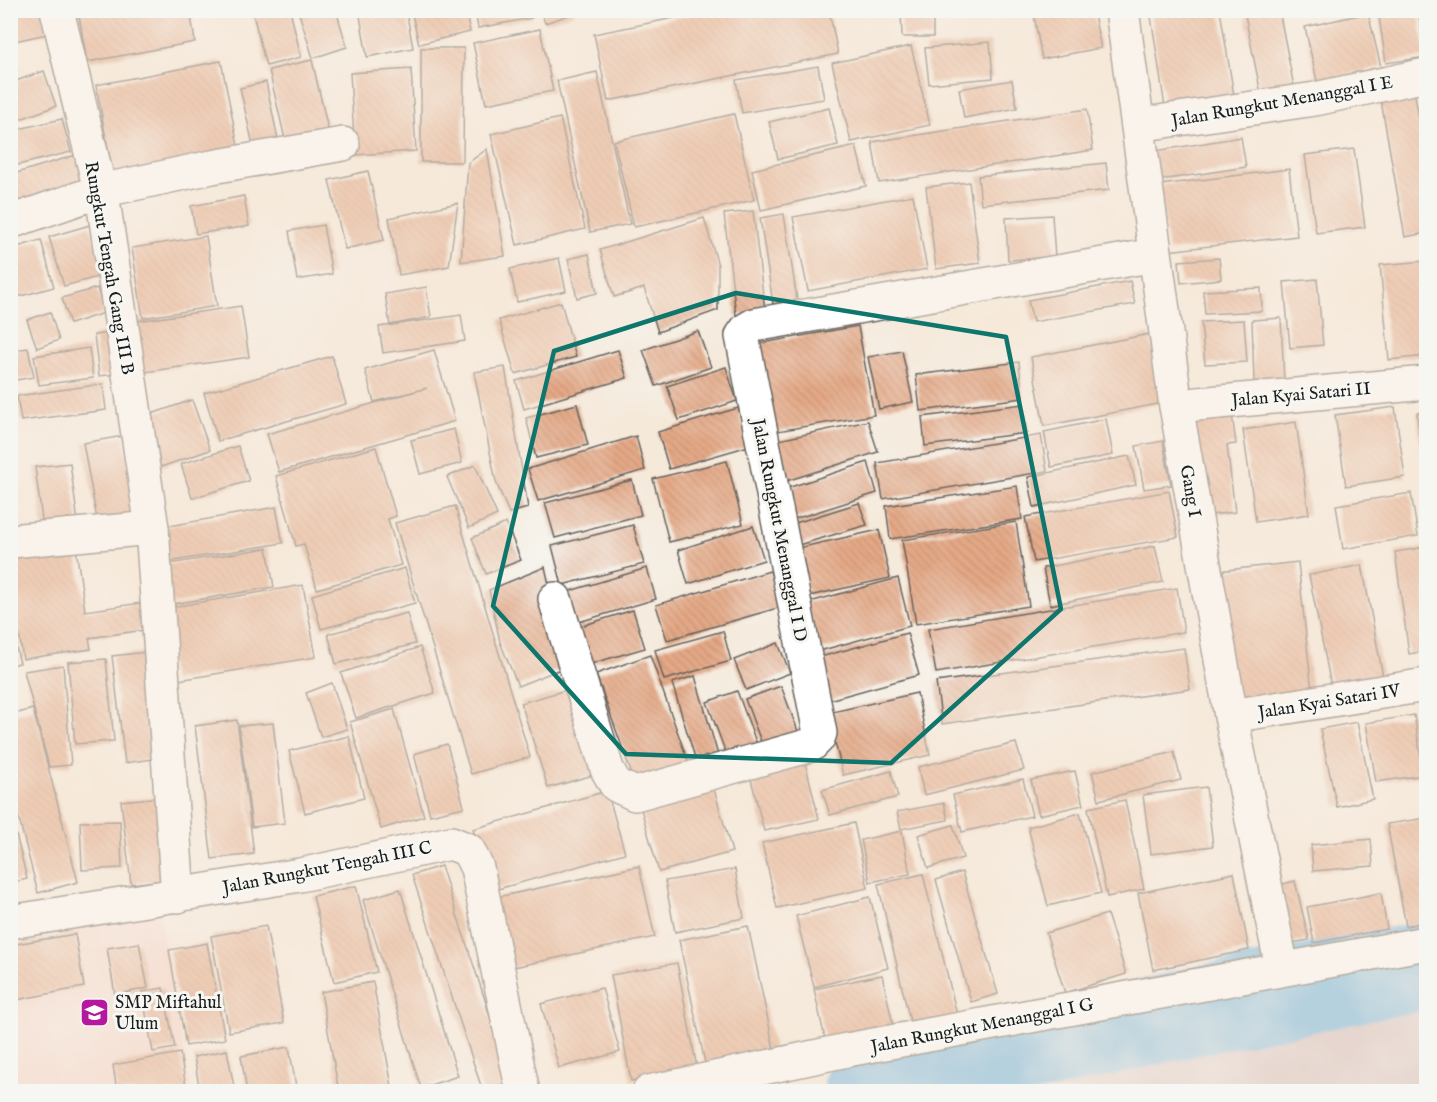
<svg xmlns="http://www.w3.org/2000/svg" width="1437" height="1102" font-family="'IM FELL English',serif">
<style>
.built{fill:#f7d1c8}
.industrial{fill:#d2bfc0}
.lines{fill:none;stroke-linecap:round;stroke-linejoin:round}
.river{stroke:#69b4e2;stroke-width:88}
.building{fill:url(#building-back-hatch)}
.minor-casing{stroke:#68645e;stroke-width:36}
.minor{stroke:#fff;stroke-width:33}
.marked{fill:none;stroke:#0f766e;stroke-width:4.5;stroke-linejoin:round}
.labels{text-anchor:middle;stroke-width:6;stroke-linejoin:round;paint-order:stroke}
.street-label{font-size:18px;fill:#1c1c1c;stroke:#f6f6f2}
.poi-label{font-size:18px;fill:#1c1c1c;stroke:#f6f6f2;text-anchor:start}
</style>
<defs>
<pattern id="building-back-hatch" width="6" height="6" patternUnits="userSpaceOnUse" patternTransform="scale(1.5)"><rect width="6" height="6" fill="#e5a986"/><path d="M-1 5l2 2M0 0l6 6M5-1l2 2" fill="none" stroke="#c49173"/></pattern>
</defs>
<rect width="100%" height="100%" fill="#f6f6f2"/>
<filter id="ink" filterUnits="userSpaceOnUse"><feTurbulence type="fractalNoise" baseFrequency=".0167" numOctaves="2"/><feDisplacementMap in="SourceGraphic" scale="12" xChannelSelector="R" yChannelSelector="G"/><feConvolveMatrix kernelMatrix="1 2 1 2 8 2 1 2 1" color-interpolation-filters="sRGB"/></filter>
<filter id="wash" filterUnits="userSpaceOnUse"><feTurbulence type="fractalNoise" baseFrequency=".008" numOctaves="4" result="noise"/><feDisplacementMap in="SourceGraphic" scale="24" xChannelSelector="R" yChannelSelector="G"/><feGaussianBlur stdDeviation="1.35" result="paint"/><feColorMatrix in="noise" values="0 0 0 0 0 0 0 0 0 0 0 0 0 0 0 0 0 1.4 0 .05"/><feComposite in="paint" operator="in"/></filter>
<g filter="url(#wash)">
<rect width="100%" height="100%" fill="#f5e9da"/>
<polygon class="built" points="159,912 191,1091 11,1091 10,933"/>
<polygon class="industrial" points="1426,997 1426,1091 941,1091"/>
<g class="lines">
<polyline class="river" points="869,1092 868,1087 1214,1007 1426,965"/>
</g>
<g id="blocks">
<g class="building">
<polygon points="27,10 42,10 47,34 10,42 10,14"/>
<polygon points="78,10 190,10 195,42 87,62"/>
<polygon points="252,10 290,10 301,57 266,66"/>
<polygon points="298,10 336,10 347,47 313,58"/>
<polygon points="359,10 406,10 413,48 367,57"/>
<polygon points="411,10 465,10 470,32 419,44"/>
<polygon points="475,10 531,10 532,18 478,28"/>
<polygon points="540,10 574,10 575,13 545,23"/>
<polygon points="714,10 829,10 838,54 608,101 594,34"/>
<polygon points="901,10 933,10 933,37 902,37"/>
<polygon points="946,10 1000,10 1000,12 946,16"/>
<polygon points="1033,10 1093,10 1101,48 1042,59"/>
<polygon points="1150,10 1220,10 1234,96 1165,107"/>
<polygon points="1244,10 1279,10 1295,92 1262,99"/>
<polygon points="1378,10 1418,10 1426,57 1386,63"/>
<polygon points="1368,13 1381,67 1317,81 1305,27"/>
<polygon points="540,29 553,91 486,104 473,43"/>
<polygon points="990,42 993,78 929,84 925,48"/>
<polygon points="10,45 17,71 10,73"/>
<polygon points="911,46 930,125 851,142 832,63"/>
<polygon points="421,48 464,48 463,162 421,162"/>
<polygon points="312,60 330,138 287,148 269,70"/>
<polygon points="221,61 239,151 113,175 96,85"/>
<polygon points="818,66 824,99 742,113 736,80"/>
<polygon points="411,69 416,151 355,155 350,73"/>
<polygon points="44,71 56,106 10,123 10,83"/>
<polygon points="597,72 630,224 590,232 557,81"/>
<polygon points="1012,80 1017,108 964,118 959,89"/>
<polygon points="266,82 280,149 255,154 240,88"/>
<polygon points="1415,95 1426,161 1426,233 1405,237 1381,101"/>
<polygon points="829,108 838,145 778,159 769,122"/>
<polygon points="1087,109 1093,150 879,183 872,142"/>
<polygon points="734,114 754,200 634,227 614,141"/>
<polygon points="560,118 585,229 517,245 491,134"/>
<polygon points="62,119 71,152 10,167 10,131"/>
<polygon points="1241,137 1246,167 1154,181 1149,152"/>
<polygon points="856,146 866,186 761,210 752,170"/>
<polygon points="487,149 505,256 461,262 468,163"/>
<polygon points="1354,149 1365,227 1316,233 1305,155"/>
<polygon points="76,155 87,191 10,214 10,175"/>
<polygon points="1106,163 1109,190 981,204 978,176"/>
<polygon points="1289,169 1297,236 1168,251 1160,185"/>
<polygon points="368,171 384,240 345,249 329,180"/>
<polygon points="969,182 980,263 936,269 926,187"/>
<polygon points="913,195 927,269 808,291 793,217"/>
<polygon points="244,196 249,226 196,234 191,206"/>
<polygon points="458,203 449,266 399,275 389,218"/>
<polygon points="753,211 765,311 736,315 724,214"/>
<polygon points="784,214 797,300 773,304 760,218"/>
<polygon points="1052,215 1055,257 1008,260 1006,218"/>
<polygon points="704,218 718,265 718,310 658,332 644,288 614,297 600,250"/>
<polygon points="90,225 105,275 64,286 49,237"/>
<polygon points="323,225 332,274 297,280 289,231"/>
<polygon points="206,236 217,306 143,318 132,248"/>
<polygon points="41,240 54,287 10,299 10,249"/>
<polygon points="589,254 597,293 577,298 568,259"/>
<polygon points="559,258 566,291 517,302 510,269"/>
<polygon points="1219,258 1221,279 1181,283 1179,261"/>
<polygon points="1426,261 1426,356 1389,360 1380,265"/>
<polygon points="1317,279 1323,345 1290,348 1284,282"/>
<polygon points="1130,281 1135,304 1033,322 1028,300"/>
<polygon points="426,287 431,317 390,325 385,294"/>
<polygon points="97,288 104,313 70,324 62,298"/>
<polygon points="1261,288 1262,311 1205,314 1203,291"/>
<polygon points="561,302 576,357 515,374 499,320"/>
<polygon points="241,306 249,357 138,373 131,322"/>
<polygon points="50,312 59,340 37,348 27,320"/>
<polygon points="461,315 465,341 383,353 379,327"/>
<polygon points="1281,318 1284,381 1254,382 1252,320"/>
<polygon points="1244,320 1247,362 1205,364 1201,322"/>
<polygon points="858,326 874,415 772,432 757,344"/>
<polygon points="698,331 711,367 656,386 643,350"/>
<polygon points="111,333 116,374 99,376 94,335"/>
<polygon points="1150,334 1163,403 1044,426 1031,357"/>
<polygon points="28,348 34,377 10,381 10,351"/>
<polygon points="89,348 93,378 39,385 34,356"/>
<polygon points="434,350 455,421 279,472 267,434 427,388 374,402 365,370"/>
<polygon points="618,350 627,378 524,409 516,381"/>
<polygon points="902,351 913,402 879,409 868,357"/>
<polygon points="332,356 346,404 218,441 204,393"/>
<polygon points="1019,362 1023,398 920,411 916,375"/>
<polygon points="505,367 528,508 509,513 496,482 474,372"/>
<polygon points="726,367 737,401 679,420 667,386"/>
<polygon points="103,384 106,410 21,421 17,396"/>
<polygon points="192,400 210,450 155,469 137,419"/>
<polygon points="577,404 588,445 536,458 526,418"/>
<polygon points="1023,404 1027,433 925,446 922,417"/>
<polygon points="1395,407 1405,477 1346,486 1335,415"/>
<polygon points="738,408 749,446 669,469 658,432"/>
<polygon points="1426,412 1426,480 1425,481 1417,413"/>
<polygon points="1232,414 1236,444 1227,445 1235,512 1203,516 1191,419"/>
<polygon points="1106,419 1113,455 1051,467 1044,432"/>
<polygon points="868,421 878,452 783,482 769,442"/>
<polygon points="1296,422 1309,514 1256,522 1243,430"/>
<polygon points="454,429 462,463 420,474 411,440"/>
<polygon points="1041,435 1047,471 883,499 877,463"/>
<polygon points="123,436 139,518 98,525 83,443"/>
<polygon points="636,436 645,470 538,501 528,469"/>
<polygon points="1163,441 1171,485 1144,489 1136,446"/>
<polygon points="238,446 249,481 192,498 181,464"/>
<polygon points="376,447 396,516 388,519 401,565 317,589 304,544 296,546 276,476"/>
<polygon points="1129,456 1136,485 1034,507 1028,477"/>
<polygon points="727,461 743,524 669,542 653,479"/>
<polygon points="868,462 877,493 788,521 778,491"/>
<polygon points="70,463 79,530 44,535 35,467"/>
<polygon points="475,465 497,515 469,528 447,477"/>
<polygon points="632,480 641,515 555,538 545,503"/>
<polygon points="1017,486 1022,519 890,539 886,506"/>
<polygon points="1169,491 1178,537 1034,562 1025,517"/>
<polygon points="1411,493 1418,536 1343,549 1336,505"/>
<polygon points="859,503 867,525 795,546 789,525"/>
<polygon points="455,506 530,757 471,774 395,523"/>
<polygon points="276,507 283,543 168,562 163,527"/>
<polygon points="1016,522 1029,606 916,624 902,540"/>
<polygon points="506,523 521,560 486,574 472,538"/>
<polygon points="633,525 644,564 562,585 552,546"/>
<polygon points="753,526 764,560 688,584 678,550"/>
<polygon points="879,530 890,578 809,596 798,548"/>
<polygon points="1155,546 1163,582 1050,605 1043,568"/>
<polygon points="1426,547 1426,651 1409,654 1395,552"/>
<polygon points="76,548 85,611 148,602 151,629 89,638 91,649 23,659 10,572 10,558"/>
<polygon points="267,548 274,587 168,605 162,565"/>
<polygon points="1298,562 1312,692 1233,701 1218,571"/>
<polygon points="1362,565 1383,677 1331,686 1309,575"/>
<polygon points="545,567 557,619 573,664 518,686 500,642 489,590"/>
<polygon points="405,568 415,603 321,629 312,595"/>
<polygon points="647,568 656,599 572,624 563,593"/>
<polygon points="770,571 781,607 667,640 656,605"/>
<polygon points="898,578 910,626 819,651 806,603"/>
<polygon points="303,585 316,657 173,681 160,609"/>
<polygon points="1177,588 1184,632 936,673 928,629"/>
<polygon points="633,610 645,648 590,664 578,627"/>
<polygon points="407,613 415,644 336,664 328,634"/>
<polygon points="10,624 20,663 10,665"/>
<polygon points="723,631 731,661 664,680 655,650"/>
<polygon points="907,633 919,675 818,703 806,661"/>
<polygon points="778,643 790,673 746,690 734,660"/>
<polygon points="420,647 435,693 356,718 341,673"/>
<polygon points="1184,648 1190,689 942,724 936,682"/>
<polygon points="147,652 159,758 125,763 112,656"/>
<polygon points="650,655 690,767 636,786 596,674"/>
<polygon points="106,659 114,741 75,744 68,662"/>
<polygon points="63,665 71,765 49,767 24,671"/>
<polygon points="695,676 718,755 696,761 672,683"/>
<polygon points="332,683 347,729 321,737 306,693"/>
<polygon points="781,686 801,739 765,752 745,699"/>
<polygon points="573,688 600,773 548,788 521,703"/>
<polygon points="737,691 758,747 728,759 707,702"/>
<polygon points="917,693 930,755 843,775 828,713"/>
<polygon points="33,709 78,882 38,893 10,784 10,715"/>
<polygon points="394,709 424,816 381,829 350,722"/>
<polygon points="1414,715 1424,775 1376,782 1366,723"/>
<polygon points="237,720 254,854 212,859 195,726"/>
<polygon points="1357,722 1373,799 1337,807 1320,729"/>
<polygon points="273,723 285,823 252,827 239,726"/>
<polygon points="349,736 364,798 305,813 289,751"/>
<polygon points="1016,743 1024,770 924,795 918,767"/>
<polygon points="447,744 464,807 430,815 414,754"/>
<polygon points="1174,752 1181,780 1099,800 1092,772"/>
<polygon points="805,762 819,819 764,831 750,775"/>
<polygon points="891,771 898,797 830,815 822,790"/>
<polygon points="1075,771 1083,805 1039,815 1031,780"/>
<polygon points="1023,779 1032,816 962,832 953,795"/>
<polygon points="1206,787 1213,846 1151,854 1143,795"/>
<polygon points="714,789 732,852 659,872 641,809"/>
<polygon points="607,791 625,853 491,891 473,829"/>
<polygon points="161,797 172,879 131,884 121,801"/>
<polygon points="1125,800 1144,889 1107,897 1088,808"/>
<polygon points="944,803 948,820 901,829 897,812"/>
<polygon points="10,810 27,879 10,883"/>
<polygon points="1080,813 1101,893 1048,906 1028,827"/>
<polygon points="1426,818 1426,922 1406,926 1387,824"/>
<polygon points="120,821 122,868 82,870 80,822"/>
<polygon points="854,823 868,888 777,908 762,843"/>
<polygon points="953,825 963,858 928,868 918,835"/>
<polygon points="902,831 910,874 870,882 861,840"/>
<polygon points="1371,839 1373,866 1313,871 1311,845"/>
<polygon points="441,866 485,1000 511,1092 483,1092 412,875"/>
<polygon points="639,866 655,937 509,968 489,899"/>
<polygon points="735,869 744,918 675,932 665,881"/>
<polygon points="962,872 998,994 971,1002 936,880"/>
<polygon points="1234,873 1249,950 1153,970 1138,893"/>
<polygon points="923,874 957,1015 911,1026 878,884"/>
<polygon points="1295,881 1309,940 1293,943 1279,885"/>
<polygon points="356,886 377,972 334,982 313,896"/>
<polygon points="400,889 458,1076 421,1088 363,900"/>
<polygon points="1381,893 1387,929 1314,943 1307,907"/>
<polygon points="870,897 888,968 814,987 796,916"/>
<polygon points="1107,914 1126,974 1065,993 1046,933"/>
<polygon points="266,926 284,1023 229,1032 211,936"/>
<polygon points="748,926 774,1049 705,1063 679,940"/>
<polygon points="75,934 84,987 11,1001 10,945"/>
<polygon points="139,943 148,988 115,995 107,948"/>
<polygon points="207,943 225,1039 186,1046 169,950"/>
<polygon points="677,963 697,1068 631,1081 611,975"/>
<polygon points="882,975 895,1033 827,1048 814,989"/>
<polygon points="373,982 393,1092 339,1092 321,992"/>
<polygon points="163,988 175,1048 153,1052 142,992"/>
<polygon points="602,988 620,1052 559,1068 541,1004"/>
<polygon points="289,1047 297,1092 247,1092 241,1056"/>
<polygon points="227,1050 235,1092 200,1092 194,1057"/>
<polygon points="180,1053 187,1092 117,1092 113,1065"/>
</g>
</g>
</g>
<g filter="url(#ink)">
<use href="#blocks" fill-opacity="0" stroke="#68645e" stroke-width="1.5"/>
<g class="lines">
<defs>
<g id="minor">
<polyline points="57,10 104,207 152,528 178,896"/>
<polyline points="1122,10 1176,406 1231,716 1282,968"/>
<polyline points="1138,125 1315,99 1426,75"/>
<polyline points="10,222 100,191 212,167 343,144"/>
<polyline points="1176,406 1426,383"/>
<polyline points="10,541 152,528"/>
<polyline points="555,599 607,769 616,785 635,794 811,745 818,738 820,733 742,336 747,329 754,325 1155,255"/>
<polyline points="1231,716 1426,685"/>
<polyline points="10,922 300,875 451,843 468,850 477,868 523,1092"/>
<polyline points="649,1092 847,1050 1426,943"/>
</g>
</defs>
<use href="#minor" class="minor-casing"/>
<use href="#minor" class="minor"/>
</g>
</g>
<path d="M0 0H1437V1102H0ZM736 293 1006 337 1061 609 891 763 626 754 493 606 554 351Z" fill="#f5e9da" fill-opacity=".55" fill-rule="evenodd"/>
<path class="marked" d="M736 293 1006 337 1061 609 891 763 626 754 493 606 554 351Z"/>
<defs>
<symbol id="school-square" viewBox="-11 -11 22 22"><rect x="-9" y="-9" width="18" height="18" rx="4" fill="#b5179e" stroke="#f6f6f2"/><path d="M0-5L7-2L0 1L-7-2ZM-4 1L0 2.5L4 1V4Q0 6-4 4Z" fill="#fff"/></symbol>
</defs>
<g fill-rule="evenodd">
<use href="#school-square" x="78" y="996" width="33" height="33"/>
</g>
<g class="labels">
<g class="street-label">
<text transform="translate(1282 101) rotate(-10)" y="6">Jalan Rungkut Menanggal I E</text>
<text transform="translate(110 268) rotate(80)" y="6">Rungkut Tengah Gang III B</text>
<text transform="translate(1301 394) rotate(-5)" y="6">Jalan Kyai Satari II</text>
<text transform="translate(1191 491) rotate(80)" y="6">Gang I</text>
<text transform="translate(780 530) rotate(79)" y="6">Jalan Rungkut Menanggal I D</text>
<text transform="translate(1329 701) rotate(-9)" y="6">Jalan Kyai Satari IV</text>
<text transform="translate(327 867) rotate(-11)" y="6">Jalan Rungkut Tengah III C</text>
<text transform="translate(982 1025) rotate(-11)" y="6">Jalan Rungkut Menanggal I G</text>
</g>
<g class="poi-label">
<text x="115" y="1008">SMP Miftahul<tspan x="115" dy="21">Ulum</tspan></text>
</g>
</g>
<rect width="1437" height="1102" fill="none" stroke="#f6f6f2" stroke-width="36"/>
</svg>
